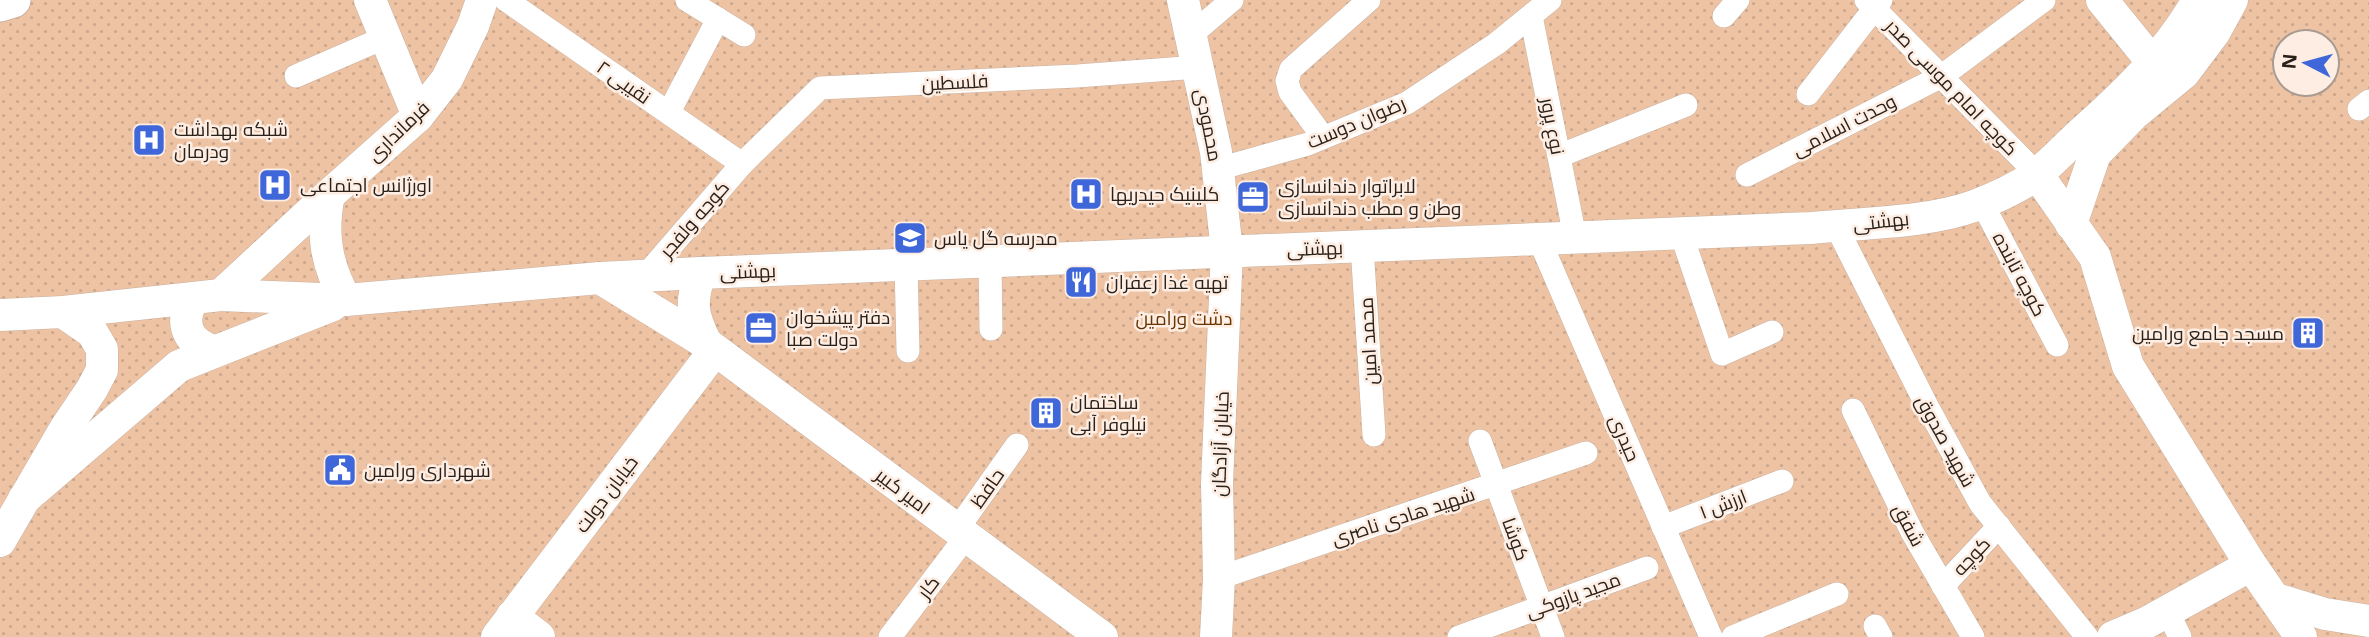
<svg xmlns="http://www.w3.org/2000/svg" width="2369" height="637" font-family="'Noto Sans',Cairo,sans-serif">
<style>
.green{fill:url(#green-dots);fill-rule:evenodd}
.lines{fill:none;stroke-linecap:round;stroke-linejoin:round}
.street-casing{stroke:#cab19f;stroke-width:24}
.secondary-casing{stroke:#cab19f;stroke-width:33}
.primary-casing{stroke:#cab19f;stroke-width:37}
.street{stroke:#fff;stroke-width:23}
.secondary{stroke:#fff;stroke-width:32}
.primary{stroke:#fff;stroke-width:35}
.labels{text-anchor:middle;stroke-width:5;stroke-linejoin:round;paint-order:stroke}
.street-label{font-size:19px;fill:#2a211a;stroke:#fdede2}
.poi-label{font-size:19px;fill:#2a211a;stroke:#fdede2;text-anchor:start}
.park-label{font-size:19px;fill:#683500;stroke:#fdede2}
</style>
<defs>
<pattern id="green-dots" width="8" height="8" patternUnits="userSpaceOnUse" patternTransform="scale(1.75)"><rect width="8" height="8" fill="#eec3a4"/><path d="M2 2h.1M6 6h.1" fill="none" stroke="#cca78d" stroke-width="1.8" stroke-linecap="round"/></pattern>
</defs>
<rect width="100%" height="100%" fill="#f8ddcb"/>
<path class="green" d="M0 0H2369V637H0ZM2285 42H2327V84H2285Z"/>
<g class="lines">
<defs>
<g id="street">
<polyline points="506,0 742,164"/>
<polyline points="687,0 744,35"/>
<polyline points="1866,0 2037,174"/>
<polyline points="1531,16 1575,237"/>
<polyline points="1724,16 1738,0"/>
<polyline points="1191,35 1232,0"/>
<polyline points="296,76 386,37"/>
<polyline points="1808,94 1881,0"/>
<polyline points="2359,109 2369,101"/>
<polyline points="669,112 718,19"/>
<polyline points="1323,137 1290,92 1287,81 1291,69 1369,0"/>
<polyline points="1559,156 1686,105"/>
<polyline points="1218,169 1308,144 1407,103 1496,44 1550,0"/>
<polyline points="1747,175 1942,76 2044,0"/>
<polyline points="1982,203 2057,345"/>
<polyline points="1836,226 1927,406 1980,503 2087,637"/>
<polyline points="1681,233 1722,354 1772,332"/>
<polyline points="1539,239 1711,637"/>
<polyline points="1362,246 1374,435"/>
<polyline points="990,261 991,329"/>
<polyline points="906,264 908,351"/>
<polyline points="646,275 742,164 820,88 1077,76 1198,67"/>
<polyline points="1853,410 1912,532 1973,637"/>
<polyline points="1480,441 1553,637"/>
<polyline points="1663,527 1782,481"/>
<polyline points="956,531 1017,445"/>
<polyline points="1219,578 1586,453"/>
<polyline points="1943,586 1999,526"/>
<polyline points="2167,611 2180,637"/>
<polyline points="1875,626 1881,637"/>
<polyline points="890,637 965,538"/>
<polyline points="1459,637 1647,568"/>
<polyline points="1733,637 1837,594"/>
</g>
<g id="secondary">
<polyline points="370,0 418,116"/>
<polyline points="1183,0 1216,152 1227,251 1217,483 1219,578 1216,637"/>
<polyline points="2102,0 2153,63"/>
<polyline points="2037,174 2095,257 2128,366 2251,565 2301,637"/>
<path d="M329 195C321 233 326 265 346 300"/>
<polyline points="2071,224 2095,154 2133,115 2184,73 2214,33 2232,0"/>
<path d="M700 273C690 304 692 314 706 343"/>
<polyline points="600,278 706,343 1102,637"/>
<polyline points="221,295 329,195 418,116 447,79 473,26 482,0"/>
<path d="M193 299C179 323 187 343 214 351"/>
<path d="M0 315 63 312 221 295 346 300 600 278 700 273 1811 228C1861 223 1927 223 1974 206 1996 198 2017 188 2036 175 2051 163 2065 148 2079 135 2124 95 2168 53 2198 0"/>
<polyline points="24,499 179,366 333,305"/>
<polyline points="0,541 65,429 92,389 102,370 102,349 92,332 63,312"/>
<polyline points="2276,599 2325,614 2369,621"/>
<polyline points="512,616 539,637"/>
<polyline points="497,637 715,350"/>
<polyline points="2113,637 2146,623 2251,565"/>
</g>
<polyline id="primary" points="0,4 13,0"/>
</defs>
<use href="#street" class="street-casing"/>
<use href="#secondary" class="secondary-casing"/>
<use href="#primary" class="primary-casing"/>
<use href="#street" class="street"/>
<use href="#secondary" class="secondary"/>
<use href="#primary" class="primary"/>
</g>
<defs>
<symbol id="hospital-square" viewBox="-11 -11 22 22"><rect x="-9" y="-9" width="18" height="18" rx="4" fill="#3f67d9" stroke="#fdede2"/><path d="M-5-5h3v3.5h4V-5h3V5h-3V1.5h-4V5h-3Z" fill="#fff"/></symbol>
<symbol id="office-square" viewBox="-11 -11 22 22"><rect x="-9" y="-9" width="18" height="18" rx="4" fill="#3f67d9" stroke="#fdede2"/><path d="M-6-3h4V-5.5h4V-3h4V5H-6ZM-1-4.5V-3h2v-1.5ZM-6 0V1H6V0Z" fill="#fff"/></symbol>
<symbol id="school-square" viewBox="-11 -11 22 22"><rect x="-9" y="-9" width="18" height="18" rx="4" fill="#3f67d9" stroke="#fdede2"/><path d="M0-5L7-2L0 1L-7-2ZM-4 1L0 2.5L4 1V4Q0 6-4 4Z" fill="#fff"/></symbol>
<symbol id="restaurant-square" viewBox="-11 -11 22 22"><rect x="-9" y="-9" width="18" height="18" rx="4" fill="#3f67d9" stroke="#fdede2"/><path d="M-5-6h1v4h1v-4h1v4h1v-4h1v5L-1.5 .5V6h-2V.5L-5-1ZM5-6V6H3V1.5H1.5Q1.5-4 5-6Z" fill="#fff"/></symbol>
<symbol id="building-square" viewBox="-11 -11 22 22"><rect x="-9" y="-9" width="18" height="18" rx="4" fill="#3f67d9" stroke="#fdede2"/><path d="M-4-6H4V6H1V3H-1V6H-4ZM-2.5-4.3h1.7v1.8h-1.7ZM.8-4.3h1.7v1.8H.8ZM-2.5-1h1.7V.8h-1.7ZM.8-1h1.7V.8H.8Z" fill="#fff"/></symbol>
<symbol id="civic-square" viewBox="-11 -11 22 22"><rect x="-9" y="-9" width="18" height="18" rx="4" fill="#3f67d9" stroke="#fdede2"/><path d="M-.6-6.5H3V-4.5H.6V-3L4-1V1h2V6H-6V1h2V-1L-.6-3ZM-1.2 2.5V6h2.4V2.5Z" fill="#fff"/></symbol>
</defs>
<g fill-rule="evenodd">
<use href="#hospital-square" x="130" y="121" width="38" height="38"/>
<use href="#hospital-square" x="256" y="166" width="38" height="38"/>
<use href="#hospital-square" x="1067" y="175" width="38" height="38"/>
<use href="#office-square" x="1234" y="178" width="38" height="38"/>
<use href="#school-square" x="891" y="219" width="38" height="38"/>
<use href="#restaurant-square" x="1062" y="263" width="38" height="38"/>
<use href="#office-square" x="742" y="309" width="38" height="38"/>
<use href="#building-square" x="2289" y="314" width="38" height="38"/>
<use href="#building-square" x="1027" y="394" width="38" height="38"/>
<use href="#civic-square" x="321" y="451" width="38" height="38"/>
</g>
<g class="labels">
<g class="street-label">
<text transform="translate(624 82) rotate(35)" y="7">نقیبی ۲</text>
<text transform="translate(955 82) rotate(-3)" y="7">فلسطین</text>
<text transform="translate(1952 87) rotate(46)" y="7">کوچه امام موسی صدر</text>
<text transform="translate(1356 122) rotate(-23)" y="7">رضوان دوست</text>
<text transform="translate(1209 125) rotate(79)" y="7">محمودی</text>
<text transform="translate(1844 125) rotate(-27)" y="7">وحدت اسلامی</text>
<text transform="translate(1553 126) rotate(79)" y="7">نوع پرور</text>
<text transform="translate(398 131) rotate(-44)" y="7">فرمانداری</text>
<text transform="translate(694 219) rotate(-49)" y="7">کوجه ولفجر</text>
<text transform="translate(1881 221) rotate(-6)" y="7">بهشتی</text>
<text transform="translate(1315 248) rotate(-2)" y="7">بهشتی</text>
<text transform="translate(748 271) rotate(-2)" y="7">بهشتی</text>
<text transform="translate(2020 274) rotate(62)" y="7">کوچه تابنده</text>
<text transform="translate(1368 341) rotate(-93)" y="7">محمد امین</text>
<text transform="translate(1625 438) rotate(67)" y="7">حیدری</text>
<text transform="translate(1946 441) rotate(61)" y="7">شهید صدوق</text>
<text transform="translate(1220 444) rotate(-88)" y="7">خیابان آزادگان</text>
<text transform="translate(987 488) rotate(-55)" y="7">حافظ</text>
<text transform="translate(903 491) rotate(37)" y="7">امیر کبیر</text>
<text transform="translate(606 494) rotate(-53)" y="7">خیابان دولت</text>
<text transform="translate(1723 504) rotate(-21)" y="7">ارزش ۱</text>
<text transform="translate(1403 516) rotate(-18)" y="7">شهید هادی ناصری</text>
<text transform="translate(1909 525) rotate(62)" y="7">شفق</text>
<text transform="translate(1516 539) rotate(70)" y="7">کوشا</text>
<text transform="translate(1971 556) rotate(-47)" y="7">کوچه</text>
<text transform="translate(928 587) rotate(-53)" y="7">کار</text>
<text transform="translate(1573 595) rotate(-20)" y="7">مجید پازوکی</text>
</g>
<g class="poi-label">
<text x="174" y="136">شبکه بهداشت<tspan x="174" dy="22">ودرمان</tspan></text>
<text x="300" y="192">اورژانس اجتماعی</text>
<text x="1278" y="193">لابراتوار دندانسازی<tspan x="1278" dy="22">وطن و مطب دندانسازی</tspan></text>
<text x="1110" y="201">کلینیک حیدریها</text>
<text x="934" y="245">مدرسه گل یاس</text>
<text x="1106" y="289">تهیه غذا زعفران</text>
<text x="786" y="324">دفتر پیشخوان<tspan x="786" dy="22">دولت صبا</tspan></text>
<text x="2284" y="340" text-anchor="end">مسجد جامع ورامین</text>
<text x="1070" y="409">ساختمان<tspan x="1070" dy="22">نیلوفر آبی</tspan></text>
<text x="364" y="477">شهرداری ورامین</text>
</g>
<g class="park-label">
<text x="1184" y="325">دشت ورامین</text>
</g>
</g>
<g transform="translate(2306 63) rotate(276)"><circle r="33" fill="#fdede2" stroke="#a99b92" stroke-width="2"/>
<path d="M0-5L12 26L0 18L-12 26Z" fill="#3f67d9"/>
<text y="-10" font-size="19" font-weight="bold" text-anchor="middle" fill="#2a211a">N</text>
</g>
</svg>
